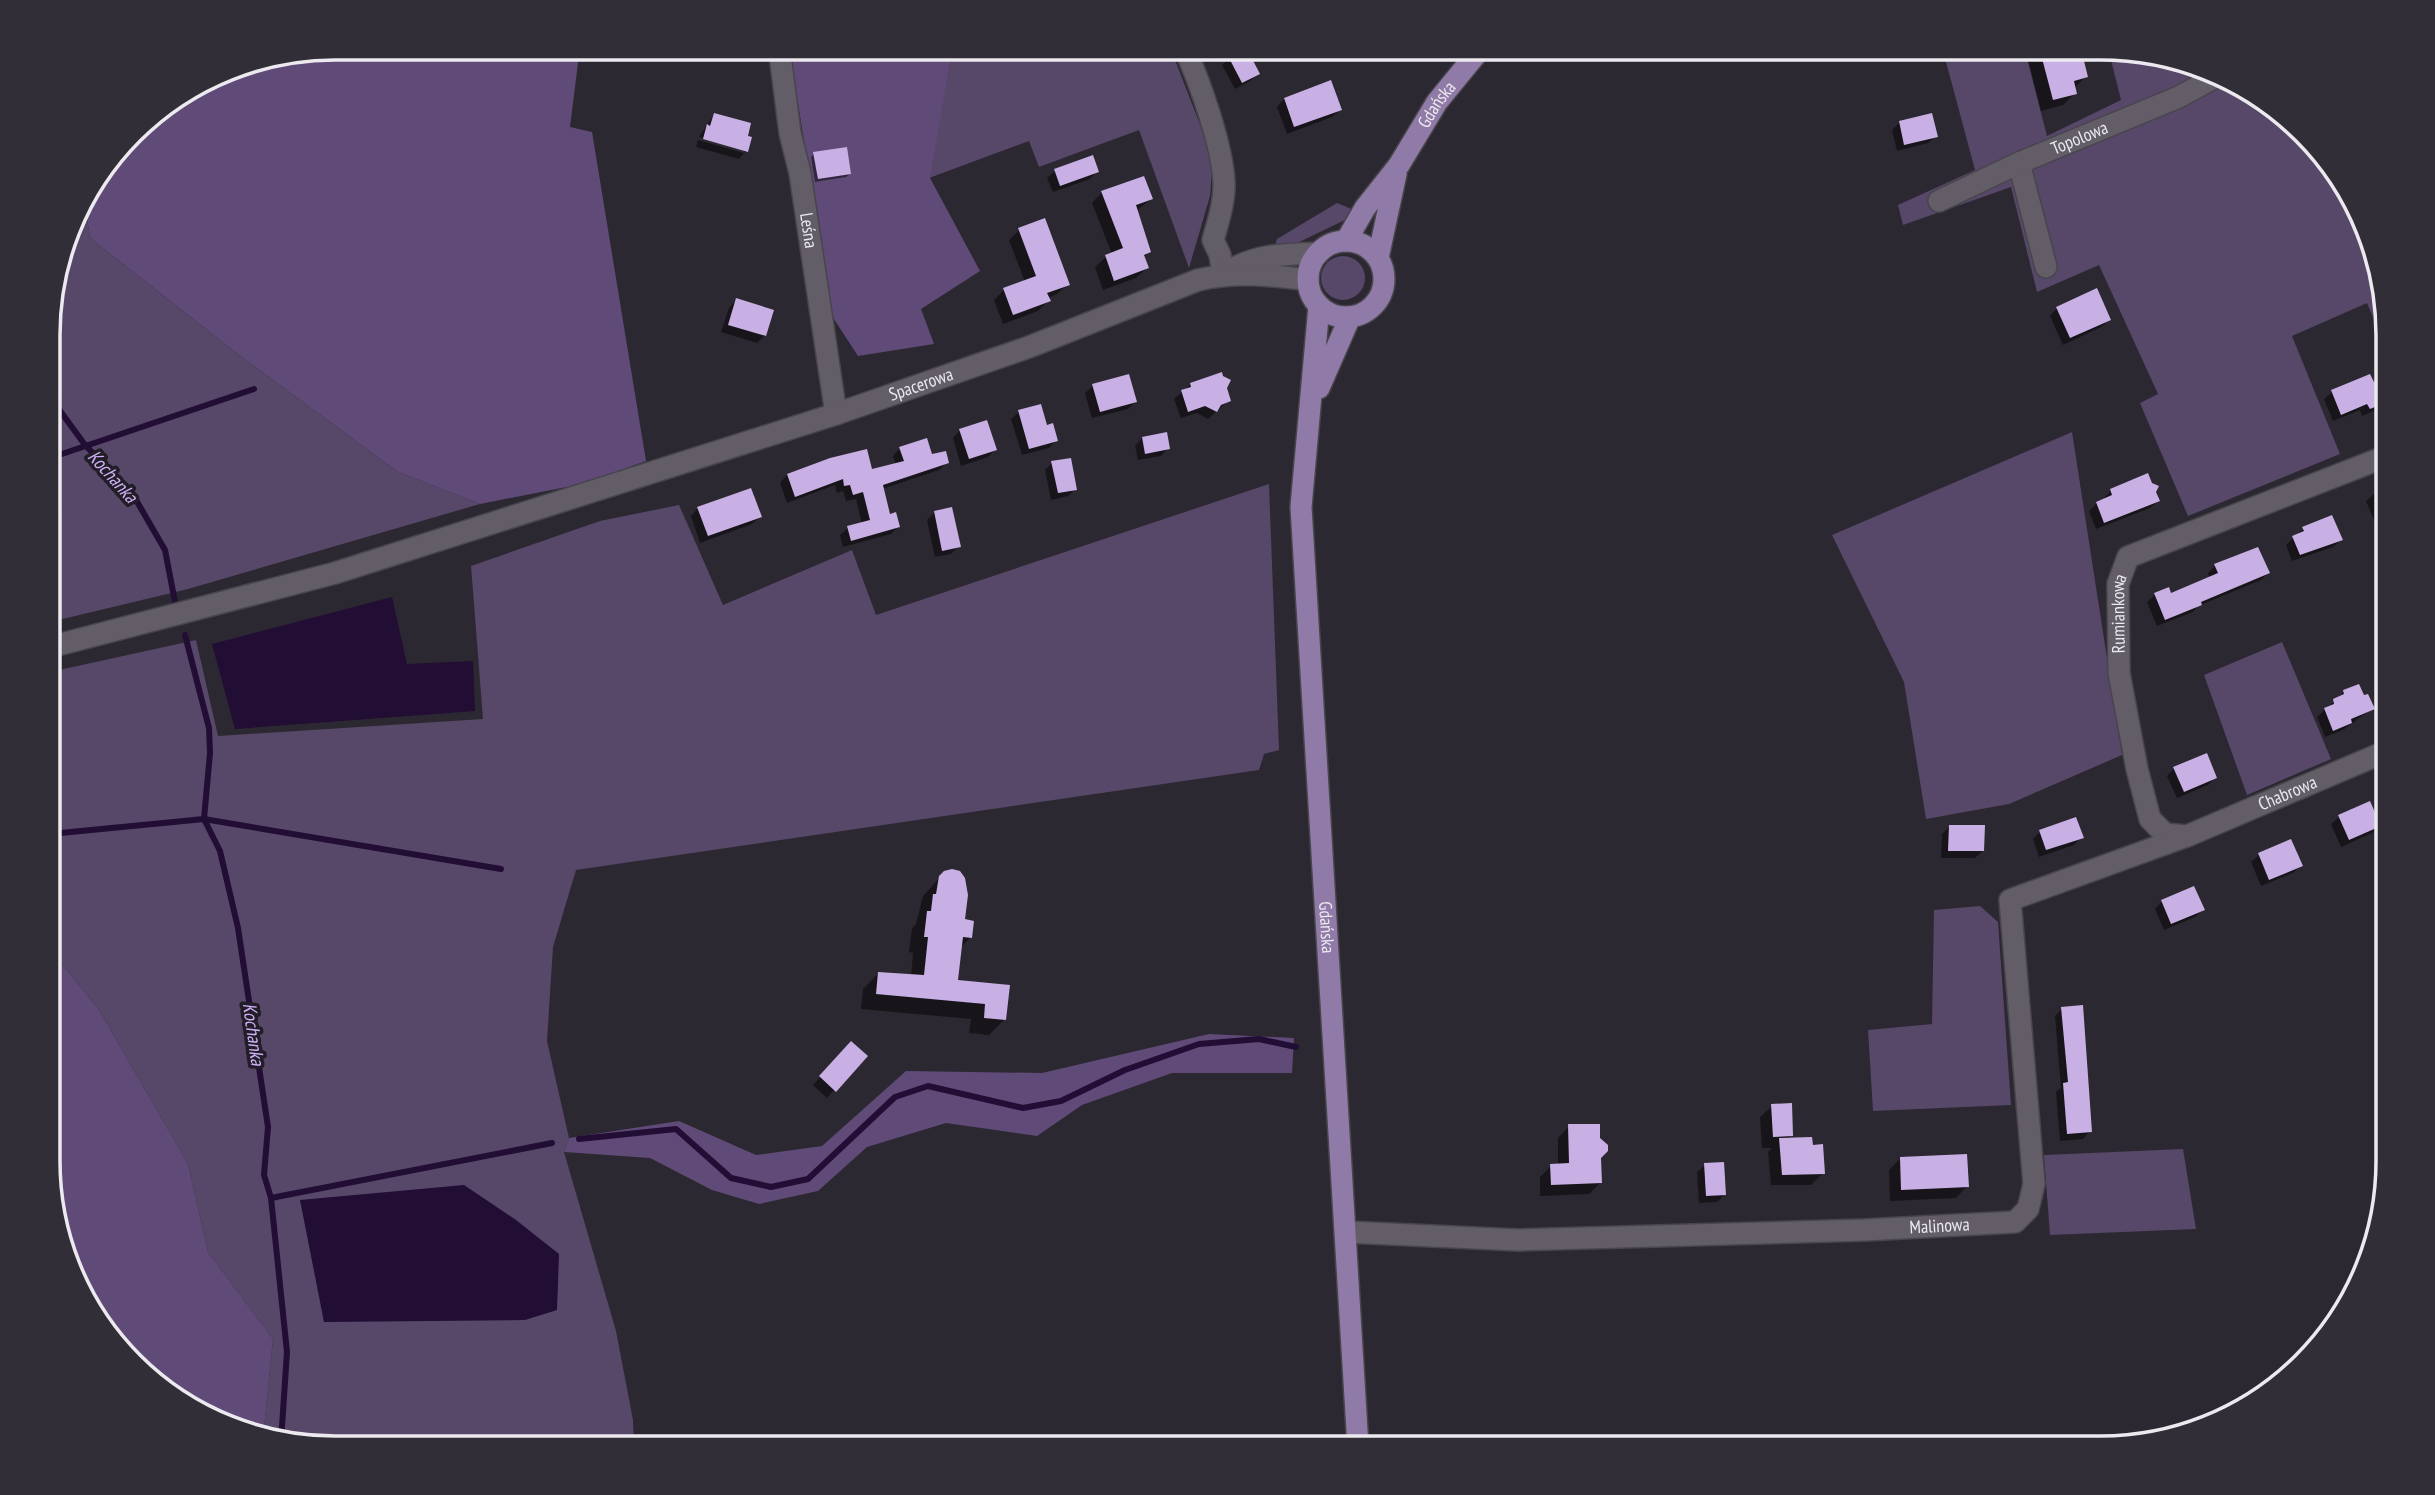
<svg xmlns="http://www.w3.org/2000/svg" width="2435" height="1495" font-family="'PT Sans Narrow',sans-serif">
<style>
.green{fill:#574769}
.forest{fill:#604a78}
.water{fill:#220d35}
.shadow{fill:#0007}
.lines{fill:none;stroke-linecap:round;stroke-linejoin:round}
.stream{stroke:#220d35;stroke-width:6}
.building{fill:#c8b0e4}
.minor-casing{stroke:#48454c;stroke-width:24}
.major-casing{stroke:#48454c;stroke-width:24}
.minor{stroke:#625d67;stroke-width:21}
.major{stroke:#907aa7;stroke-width:21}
.labels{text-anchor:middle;stroke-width:7;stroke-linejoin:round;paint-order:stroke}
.street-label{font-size:18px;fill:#ece9ef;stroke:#221e27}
.water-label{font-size:19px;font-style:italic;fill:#d2b0f9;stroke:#221e27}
.rim{fill:none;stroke:#ece9ef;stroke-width:3.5}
</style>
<rect width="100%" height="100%" fill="#2c2831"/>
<g class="green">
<polygon points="953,47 1170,47 1213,158 1210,196 1189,268 1139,130 1039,167 1029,141 929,178"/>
<polygon points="1942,47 2024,47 2047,136 2121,100 2108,48 2192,62 2260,95 2349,191 2387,316 2387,350 2367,303 2292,336 2340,454 2188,516 2140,403 2158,394 2099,265 2037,292 2011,187 1903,225 1898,205 1975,170"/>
<polygon points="84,198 90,238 239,355 398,472 480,504 188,589 50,622 50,298 77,207"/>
<polygon points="1337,203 1354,210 1347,219 1295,244 1275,246 1277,239"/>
<circle cx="1343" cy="278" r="22"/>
<polygon points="2072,432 2122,755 2009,804 1926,819 1904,682 1832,535"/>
<polygon points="1269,484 1279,750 1264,754 1259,770 576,870 553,947 547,1041 569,1138 564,1152 616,1331 633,1420 634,1448 334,1448 263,1438 273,1339 208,1252 188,1164 98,1008 50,950 50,672 196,640 218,736 483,719 471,566 600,521 679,505 723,605 852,550 876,615"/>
<polygon points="2282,642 2331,759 2247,795 2204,675"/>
<polygon points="1980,906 1998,922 2011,1105 1873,1111 1868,1030 1932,1024 1934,910"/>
<polygon points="2183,1149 2196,1229 2050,1235 2044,1155"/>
</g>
<g class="forest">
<polygon points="335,47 580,47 570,127 592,132 646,461 582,484 480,504 398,472 239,355 90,238 84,198 145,119 225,69"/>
<polygon points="789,47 953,47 930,178 980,271 921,309 934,344 858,356 832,316"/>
<polygon points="50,950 98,1008 188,1164 208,1252 273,1339 263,1438 175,1400 95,1320 50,1197"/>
<polygon points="1209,1034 1294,1038 1292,1073 1172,1073 1082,1105 1037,1136 946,1123 867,1147 818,1191 759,1204 712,1190 650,1158 564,1152 569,1138 679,1121 756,1155 822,1146 906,1071 1042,1073"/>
</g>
<g class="water">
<polygon points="392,597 407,664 473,661 475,711 235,729 212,644"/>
<polygon points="464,1185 516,1220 559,1254 557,1310 525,1320 324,1322 300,1200"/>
</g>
<g class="shadow">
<polygon points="1259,47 1279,47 1261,53"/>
<polygon points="2029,47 2063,47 2066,59 2086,76 2074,89 2075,93 2063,105 2041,111 2026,51"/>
<polygon points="1229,58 1258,74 1250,81 1235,89 1222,65"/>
<polygon points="1330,83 1340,110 1332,117 1287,134 1277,107 1284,99"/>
<polygon points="714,115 746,151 739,159 696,147 698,140 744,153 744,149 699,137"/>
<polygon points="1899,123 1936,136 1928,143 1897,151 1892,130"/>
<polygon points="814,154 850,174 846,177 815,182 811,157"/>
<polygon points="1055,171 1097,171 1090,179 1053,192 1047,178"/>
<polygon points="1102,192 1151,199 1136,211 1149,252 1143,258 1147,268 1136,278 1103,290 1095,267 1106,257 1112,254 1092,203"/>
<polygon points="1019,230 1068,284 1057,294 1048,298 1048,301 1038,311 1003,324 994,300 1004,290 1025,282 1009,240"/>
<polygon points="736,300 765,335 757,343 721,332 729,308"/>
<polygon points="2057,308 2109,320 2101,327 2063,345 2050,316"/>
<polygon points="1191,384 1225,388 1229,400 1208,419 1197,413 1181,418 1174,399"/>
<polygon points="2373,385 2385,401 2378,409 2362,416 2360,410 2333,421 2324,399 2332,392"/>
<polygon points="1093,386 1135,402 1128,409 1092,418 1085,393"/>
<polygon points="1019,412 1045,427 1056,440 1049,448 1022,455 1011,419"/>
<polygon points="960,430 995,450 988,457 961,466 953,438"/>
<polygon points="1142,438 1168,448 1161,456 1138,460 1135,446"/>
<polygon points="900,448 947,462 939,470 882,489 889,516 898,527 891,534 843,547 840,535 848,528 862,524 856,499 846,501 843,491 837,493 835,485 787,503 780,483 787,475 870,471 896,465 893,456"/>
<polygon points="1052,463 1076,489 1068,496 1051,500 1045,470"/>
<polygon points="2387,488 2387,551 2366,501 2374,494"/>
<polygon points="2111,491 2154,492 2158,501 2150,508 2096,529 2089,511 2097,503 2104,500 2104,498"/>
<polygon points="698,508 760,517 752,524 700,543 691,516"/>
<polygon points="935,512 959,546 951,554 935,557 927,520"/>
<polygon points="2303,529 2341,540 2333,547 2292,561 2286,545"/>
<polygon points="2215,566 2268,573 2261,580 2198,606 2193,612 2157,626 2147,602 2155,595 2170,595 2210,578 2208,573"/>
<polygon points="2344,692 2363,698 2373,708 2343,730 2325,737 2317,717"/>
<polygon points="2174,768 2215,778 2208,785 2177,798 2167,776"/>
<polygon points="2339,817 2379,826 2372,833 2341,847 2331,824"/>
<polygon points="1949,827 1983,851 1975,858 1941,858 1942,834"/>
<polygon points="2040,832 2082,837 2074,845 2039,857 2033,839"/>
<polygon points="2290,841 2301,865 2293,873 2261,886 2251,862 2259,855"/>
<polygon points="943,874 971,937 960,948 957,982 1005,1019 989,1035 969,1033 971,1019 861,1009 863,989 879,973 911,976 913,953 909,952 912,928 916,924 923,896"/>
<polygon points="2162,901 2203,910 2195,917 2164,930 2155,909"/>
<polygon points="2062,1009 2090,1131 2083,1139 2060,1141 2056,1092 2061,1088 2055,1016"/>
<polygon points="844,1051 834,1090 827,1098 813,1085"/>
<polygon points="1772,1106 1791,1136 1788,1140 1823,1173 1811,1185 1771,1185 1768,1152 1772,1148 1762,1148 1760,1117"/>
<polygon points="1569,1126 1599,1158 1600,1183 1589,1194 1540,1196 1540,1177 1551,1166 1558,1165 1558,1138"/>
<polygon points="1900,1159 1967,1186 1956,1198 1890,1201 1889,1170"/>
<polygon points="1705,1165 1724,1195 1717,1202 1699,1203 1697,1172"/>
</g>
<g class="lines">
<g class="stream">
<polyline points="50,397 85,445 132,493 165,550 175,602"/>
<polyline points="50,458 254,389"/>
<polyline points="185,635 209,728 210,753 204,819 220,851 238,928 268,1127 264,1175 271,1198 287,1352 281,1441"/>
<polyline points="50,834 204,819 501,869"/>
<polyline points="579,1139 676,1129 731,1178 771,1187 808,1179 895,1097 928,1086 1023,1108 1061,1101 1125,1070 1199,1044 1259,1039 1296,1047"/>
<polyline points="271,1198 552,1143"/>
</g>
</g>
<g class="building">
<polygon points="1246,47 1260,74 1242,83 1228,56"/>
<polygon points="2039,47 2065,47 2067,57 2082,53 2088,77 2074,81 2077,94 2053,100"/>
<polygon points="1331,80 1342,110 1294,127 1284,98"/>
<polygon points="714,113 751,123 748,136 752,137 748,152 703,139 707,124 710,126"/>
<polygon points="1932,113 1938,137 1904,145 1899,121"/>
<polygon points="847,147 851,174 818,179 813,152"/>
<polygon points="1093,155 1099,172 1060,186 1054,169"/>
<polygon points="1144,176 1153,199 1136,205 1151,252 1144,255 1149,268 1114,281 1105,255 1123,248 1101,191"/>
<polygon points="1045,218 1070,285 1047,293 1051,301 1013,315 1003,288 1036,276 1018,228"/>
<polygon points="2097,288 2111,320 2070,338 2056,307"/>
<polygon points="736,298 774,310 766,336 728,325"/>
<polygon points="1222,372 1223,376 1231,380 1227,388 1231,401 1221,405 1217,412 1205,406 1188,412 1181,390 1191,387 1190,383"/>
<polygon points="1129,374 1137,402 1100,412 1092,384"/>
<polygon points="2370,374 2374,382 2387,377 2384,392 2387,402 2370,409 2367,404 2341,415 2331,390"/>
<polygon points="1041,404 1047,425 1053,423 1058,441 1029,449 1018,410"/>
<polygon points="987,420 997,450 969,459 959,429"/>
<polygon points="1167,432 1170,449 1145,454 1142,437"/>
<polygon points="927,438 932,454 946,451 949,463 883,485 890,514 896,512 900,527 851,541 847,526 870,520 863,492 853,495 850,485 844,486 843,479 795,497 787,474 830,458 867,449 872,469 904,461 899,447"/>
<polygon points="1071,458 1077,490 1058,493 1051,461"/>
<polygon points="2148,473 2152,483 2159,486 2156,492 2160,501 2104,523 2096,502 2112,495 2110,489"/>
<polygon points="751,488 762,517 708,536 697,507"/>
<polygon points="952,507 961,547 942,551 934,511"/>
<polygon points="2332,515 2343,540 2300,555 2292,536 2304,531 2302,527"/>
<polygon points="2258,547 2270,573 2201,602 2202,605 2165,620 2154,593 2169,587 2171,593 2218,573 2214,564"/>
<polygon points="2359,684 2364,695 2368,694 2375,709 2351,719 2352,723 2333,731 2324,708 2334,704 2333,699 2344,694 2343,690"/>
<polygon points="2207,753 2217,778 2184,792 2173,767"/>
<polygon points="2370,801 2381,826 2349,840 2338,815"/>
<polygon points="2076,817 2084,838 2046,850 2039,830"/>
<polygon points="1949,825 1985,825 1984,851 1948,851"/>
<polygon points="2291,839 2303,866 2269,880 2258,853"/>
<polygon points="952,869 960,871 965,878 968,895 965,919 974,921 972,938 963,937 958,980 1010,985 1006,1020 984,1018 985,1004 876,994 878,972 924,975 928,937 924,937 927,911 931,911 933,894 936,894 939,876 944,871"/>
<polygon points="2194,886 2205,910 2171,924 2161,900"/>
<polygon points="2083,1005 2092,1132 2067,1134 2063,1083 2068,1082 2061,1007"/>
<polygon points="851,1041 868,1056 836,1092 819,1076"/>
<polygon points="1792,1103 1793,1136 1773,1137 1771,1104"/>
<polygon points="1568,1124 1600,1124 1600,1138 1608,1145 1608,1151 1601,1158 1602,1183 1551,1185 1550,1164 1569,1163"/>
<polygon points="1812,1137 1813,1145 1823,1144 1825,1174 1782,1175 1779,1138"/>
<polygon points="1967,1154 1969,1187 1901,1190 1900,1157"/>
<polygon points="1724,1162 1726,1195 1706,1196 1704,1163"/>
</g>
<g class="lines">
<defs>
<g id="minor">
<path id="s1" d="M779 47 790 133 800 173 836 414"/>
<path d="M1184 47C1200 82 1222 145 1224 182 1225 201 1218 222 1213 240L1220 255 1223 274"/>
<polyline points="2019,163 2046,267"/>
<path id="s2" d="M1939 201 2019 163 2179 97 2219 75"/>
<path d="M1227 272C1256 254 1285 254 1319 253"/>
<path id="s3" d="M50 647 335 573 836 414 1029 347 1198 280C1235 271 1271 275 1308 280"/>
<path id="s4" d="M2187 836 2165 834 2150 819 2137 769 2119 673 2118 584 2128 557 2387 456"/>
<path id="s5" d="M1347 1232 1518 1240 1865 1230 2015 1222 2028 1209 2034 1184 2010 900 2187 836 2387 751"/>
</g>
<g id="major">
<path id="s6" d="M1346 241 1365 208 1399 165 1437 102 1482 47"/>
<circle cx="1346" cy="279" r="38"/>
<polyline points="1378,258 1396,174"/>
<path id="s7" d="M1319 306 1301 507 1358 1447"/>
<polyline points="1319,388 1350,317"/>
</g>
</defs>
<use href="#minor" class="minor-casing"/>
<use href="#major" class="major-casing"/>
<use href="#minor" class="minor"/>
<use href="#major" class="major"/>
</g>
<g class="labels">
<g class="street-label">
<text dy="6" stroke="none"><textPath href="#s6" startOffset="164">Gdańska</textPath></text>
<text dy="6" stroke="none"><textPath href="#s2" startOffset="154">Topolowa</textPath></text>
<text dy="6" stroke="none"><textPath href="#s1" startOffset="186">Leśna</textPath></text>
<text dy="6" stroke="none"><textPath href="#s3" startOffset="910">Spacerowa</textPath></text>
<text dy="6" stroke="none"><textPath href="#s4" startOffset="252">Rumiankowa</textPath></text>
<text dy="6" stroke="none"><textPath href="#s5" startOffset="1295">Chabrowa</textPath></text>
<text dy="6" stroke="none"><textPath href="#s7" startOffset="623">Gdańska</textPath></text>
<text dy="6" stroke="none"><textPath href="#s5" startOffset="593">Malinowa</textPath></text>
</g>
<g class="water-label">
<text transform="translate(113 476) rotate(48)" y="7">Kochanka</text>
<text transform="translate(254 1034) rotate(82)" y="7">Kochanka</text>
</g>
</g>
<path d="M0 0H2435V1495H0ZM335 60H2101A275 275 0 0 1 2376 335V1161A275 275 0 0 1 2101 1436H335A275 275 0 0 1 60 1161V335A275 275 0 0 1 335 60Z" fill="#322e37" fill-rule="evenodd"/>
<path class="rim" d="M335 60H2101A275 275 0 0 1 2376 335V1161A275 275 0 0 1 2101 1436H335A275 275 0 0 1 60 1161V335A275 275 0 0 1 335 60Z"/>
</svg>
